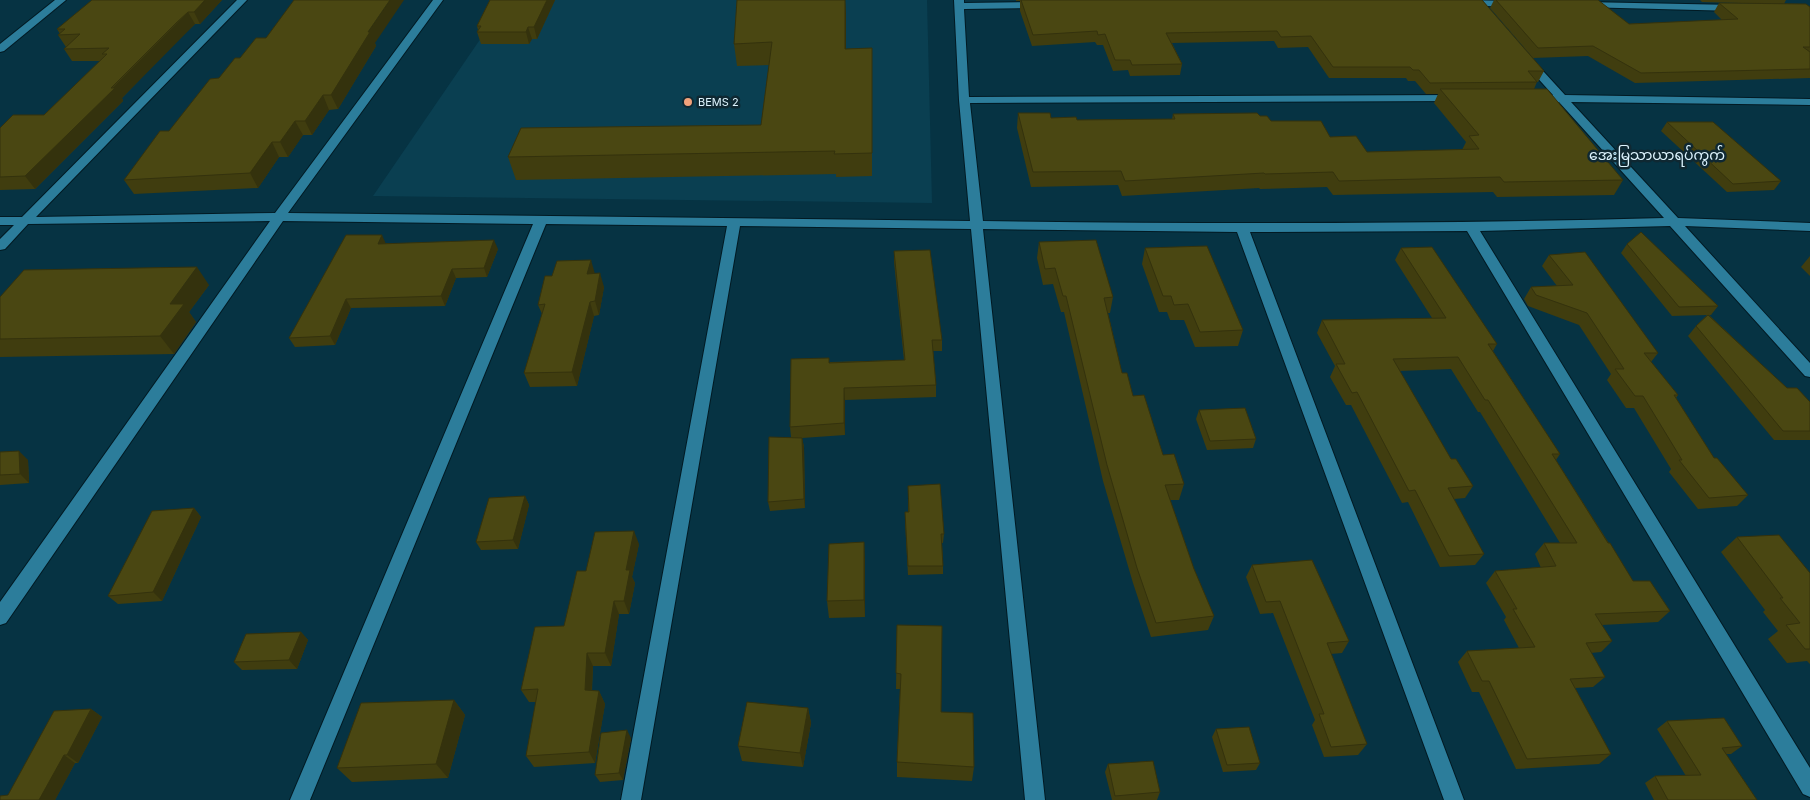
<svg xmlns="http://www.w3.org/2000/svg" width="1810" height="800" font-family="Inter,'Noto Sans Myanmar',sans-serif">
<style>
.built{fill:#0a3f51}
.lines{fill:none;stroke-linecap:round;stroke-linejoin:round}
.minor-casing{stroke:#021a23;stroke-width:2}
.minor{fill:#2c7d9b;fill-rule:evenodd}
.wall{fill:#403d0f}
.shaded-wall{fill:#34320d}
.building{fill:#4a4712;stroke:#34320d}
.poi-dot{fill:#f1a27b;stroke:#0f2832;stroke-width:2}
.labels{text-anchor:middle;stroke-width:5;stroke-linejoin:round;paint-order:stroke}
.far-poi-label{font-size:11px;fill:#def4fe;stroke:#0f2832;text-anchor:start}
.far-quarter-label{font-size:14px;fill:#def4fe;stroke:#0f2832}
</style>
<rect width="100%" height="100%" fill="#063343"/>
<polygon class="built" points="507,0 927,0 932,203 373,196"/>
<g class="lines">
<defs>
<g id="minor">
<polygon points="55,0 66,0 4,51 0,52 0,44"/>
<path d="M237 0H247L36 217 275 213 433 0H443L288 213 970 221 959 100 954 0H964V3L1041 2 1046 5 1041 8 964 9 969 97 1456 95 1461 98 1456 101 970 103 983 221C1210 224 1437 224 1664 218L1559 102 1530 100 1529 98 1534 95H1553L1525 64V60H1533L1565 95 1810 99V105L1571 102 1678 218 1810 223V231L1685 226 1810 363V377L1805 376 1670 226 1480 231 1810 768V797L1803 794 1467 231 1250 232 1464 800H1444L1237 232 983 229 1045 800H1025L971 229 740 226 641 800H621L727 226 546 224 310 800H290L533 224 283 221 6 623 0 625V602L270 221 28 224 5 249 0 250V239L14 225H0V217H22Z"/>
<polygon points="1464,0 1511,1 1516,4 1511,7 1461,5 1459,3"/>
<polygon points="1584,2 1736,5 1741,8 1736,11 1581,7 1579,5"/>
</g>
</defs>
<use href="#minor" class="minor-casing"/>
<use href="#minor" class="minor"/>
</g>
<g class="wall">
<polygon points="222,0 200,24 195,24 183,35 122,98 123,101 35,189 0,190 0,128 44,115 101,61 72,61 64,49 66,47 58,35 60,34 57,29"/>
<polygon points="490,0 555,0 537,39 532,39 529,44 481,44 477,32 478,30 477,26"/>
<polygon points="845,0 846,49 872,48 872,176 836,177 836,174 516,180 508,157 761,125 769,65 737,66 734,44"/>
<polygon points="1016,0 1482,0 1544,71 1538,82 1536,82 1537,82 1534,89 1623,180 1614,195 1497,197 1493,192 1333,195 1327,187 1260,189 1259,188 1122,196 1118,185 1031,187 1017,128 1018,113 1051,118 1077,120 1172,119 1173,114 1260,116 1271,121 1330,137 1367,152 1462,150 1466,142 1434,103 1438,94 1426,94 1415,81 1408,81 1406,78 1329,78 1308,47 1278,48 1274,41 1172,43 1182,64 1180,75 1130,76 1128,70 1113,71 1103,45 1097,45 1095,42 1032,46 1020,11 1020,1 1016,1"/>
<polygon points="1494,0 1571,0 1629,24 1722,20 1714,12 1719,3 1810,7 1810,78 1635,83 1588,56 1533,58 1490,8"/>
<polygon points="1700,0 1786,0 1784,4 1702,2"/>
<polygon points="375,43 376,46 338,109 329,110 312,135 303,135 288,157 279,157 258,188 134,194 124,180 169,131 219,78"/>
<polygon points="1667,122 1781,181 1774,190 1727,192 1661,131"/>
<polygon points="1039,242 1113,297 1110,313 1108,313 1122,373 1163,455 1184,484 1179,500 1170,500 1194,569 1214,616 1208,630 1151,637 1133,583 1103,481 1064,312 1061,312 1053,284 1043,285 1037,258"/>
<polygon points="386,243 498,249 487,277 456,278 445,306 351,308 335,345 295,347 289,338"/>
<polygon points="1627,244 1718,306 1711,315 1709,315 1787,388 1810,402 1810,440 1774,440 1688,336 1696,326 1707,315 1672,316 1621,253"/>
<polygon points="1145,248 1243,330 1238,346 1195,347 1184,320 1170,320 1167,312 1159,312 1142,264"/>
<polygon points="1401,248 1497,344 1493,351 1560,454 1556,460 1633,581 1670,611 1658,622 1602,625 1612,641 1601,652 1591,653 1605,677 1593,687 1575,688 1611,754 1599,764 1516,769 1479,692 1472,692 1458,662 1467,651 1519,648 1504,620 1506,617 1486,583 1495,571 1541,568 1535,554 1544,543 1560,543 1480,412 1478,412 1451,369 1399,371 1451,459 1473,486 1465,498 1454,499 1484,554 1475,565 1440,567 1408,502 1402,503 1351,405 1346,405 1330,377 1335,366 1317,333 1322,320 1432,318 1395,260"/>
<polygon points="894,251 942,340 942,351 933,351 936,385 936,397 845,400 845,435 802,438 804,447 805,508 770,511 768,502 791,437 790,427 830,362 904,360 894,262"/>
<polygon points="1549,255 1658,353 1651,362 1678,395 1676,398 1714,458 1748,495 1737,506 1698,509 1669,472 1671,469 1634,408 1626,408 1607,380 1611,374 1579,325 1528,306 1524,299 1531,287 1557,286 1542,266"/>
<polygon points="1810,256 1810,276 1801,267"/>
<polygon points="595,273 604,287 599,315 594,316 577,386 530,387 524,373 542,314 538,305"/>
<polygon points="209,285 189,312 196,322 174,354 0,357 0,297"/>
<polygon points="1199,410 1256,439 1253,448 1207,450 1196,419"/>
<polygon points="0,452 28,460 29,483 0,485"/>
<polygon points="908,486 944,534 943,543 942,543 943,566 943,574 908,575 905,521 905,512 908,512"/>
<polygon points="525,496 529,505 518,549 481,550 476,542"/>
<polygon points="194,508 201,517 162,601 118,604 108,596"/>
<polygon points="1737,537 1810,573 1810,664 1807,661 1787,663 1768,639 1778,631 1763,612 1765,610 1721,552"/>
<polygon points="639,544 632,577 635,583 629,614 619,614 611,666 593,666 592,691 599,691 605,704 595,763 534,767 526,756 536,702 529,702 521,690 564,626 586,571"/>
<polygon points="865,559 865,617 829,618 827,601"/>
<polygon points="1252,565 1349,641 1342,653 1331,654 1367,744 1358,755 1324,757 1312,725 1315,720 1273,613 1260,614 1246,577"/>
<polygon points="897,625 941,712 974,767 972,781 897,777 897,762 900,689 896,689"/>
<polygon points="301,632 308,640 297,669 242,670 234,662"/>
<polygon points="454,700 465,715 448,778 352,782 337,768"/>
<polygon points="808,708 811,723 803,767 742,761 738,746"/>
<polygon points="91,709 102,717 78,763 75,763 55,800 0,800 8,795"/>
<polygon points="1667,721 1742,746 1731,754 1726,754 1757,800 1654,800 1645,783 1655,776 1686,776 1657,729"/>
<polygon points="1216,729 1260,763 1256,770 1223,772 1212,737"/>
<polygon points="631,738 623,780 600,782 595,775"/>
<polygon points="1108,764 1160,792 1157,800 1112,800 1105,772"/>
</g>
<g class="shaded-wall">
<polygon points="205,0 222,0 200,24 194,12"/>
<polygon points="390,0 404,0 375,43 376,46 338,109 331,95 368,32"/>
<polygon points="547,0 555,0 537,39 534,27"/>
<polygon points="845,0 846,14 846,71 845,49"/>
<polygon points="188,12 195,24 122,98 123,101 35,189 25,176"/>
<polygon points="528,27 532,39 529,44 526,32"/>
<polygon points="323,95 329,110 312,135 305,121"/>
<polygon points="295,121 303,135 288,157 280,142"/>
<polygon points="272,142 279,157 258,188 250,173"/>
<polygon points="382,235 386,244 378,244"/>
<polygon points="494,240 498,249 487,277 484,268"/>
<polygon points="591,260 595,274 587,274"/>
<polygon points="197,267 209,285 189,312 196,322 174,354 160,336 170,304"/>
<polygon points="452,269 456,278 445,306 441,296"/>
<polygon points="600,273 604,287 599,315 595,301"/>
<polygon points="346,299 351,308 335,345 330,336"/>
<polygon points="590,302 594,316 577,386 572,372"/>
<polygon points="844,388 845,400 845,435 844,423"/>
<polygon points="802,438 804,447 805,508 804,499"/>
<polygon points="19,451 28,460 29,483 20,474"/>
<polygon points="525,496 529,505 518,549 513,540"/>
<polygon points="194,508 201,517 162,601 153,592"/>
<polygon points="634,531 639,544 632,577 635,583 629,614 624,601 626,570"/>
<polygon points="864,542 865,559 865,617 864,600"/>
<polygon points="614,601 619,614 611,666 605,653"/>
<polygon points="301,632 308,640 297,669 289,660"/>
<polygon points="587,653 593,666 591,702 585,690"/>
<polygon points="599,691 605,704 595,763 589,752"/>
<polygon points="454,700 465,715 448,778 436,764"/>
<polygon points="808,708 811,723 803,767 800,753"/>
<polygon points="91,709 102,717 78,763 67,755"/>
<polygon points="627,730 631,738 623,780 619,773"/>
<polygon points="64,755 75,763 55,800 39,800"/>
</g>
<g class="building">
<polygon points="92,0 205,0 194,12 188,12 176,23 111,88 115,88 25,176 0,177 0,128 13,115 44,115 107,54 102,54 109,48 64,49 80,34 58,35 65,29 57,29"/>
<polygon points="294,0 390,0 368,32 370,32 331,95 323,95 305,121 295,121 280,142 272,142 250,173 124,180 160,131 169,131 210,79 219,78 235,58 240,58 256,38 266,38"/>
<polygon points="490,0 547,0 534,27 528,27 526,32 477,32 481,26 477,26"/>
<polygon points="737,0 845,0 845,49 872,48 872,153 834,154 835,151 508,157 521,128 761,125 772,42 734,44"/>
<polygon points="1021,0 1482,0 1544,71 1528,71 1537,82 1430,83 1419,70 1413,70 1410,67 1333,67 1311,36 1281,37 1277,31 1166,33 1182,64 1132,65 1130,60 1115,60 1105,34 1098,35 1097,31 1033,35"/>
<polygon points="1496,0 1598,0 1629,24 1738,19 1719,3 1806,4 1810,7 1810,47 1803,47 1810,52 1810,69 1641,73 1593,46 1538,48"/>
<polygon points="1440,89 1547,89 1623,180 1504,182 1500,177 1339,181 1333,172 1265,174 1264,173 1125,181 1121,171 1033,172 1018,113 1050,113 1051,118 1076,117 1077,120 1175,119 1173,114 1257,113 1260,116 1267,116 1271,121 1321,121 1330,137 1356,136 1367,152 1479,149 1469,136 1479,135"/>
<polygon points="1667,122 1713,122 1781,181 1733,184"/>
<polygon points="1641,232 1718,306 1679,307 1627,244"/>
<polygon points="346,235 382,235 378,244 494,240 484,268 452,269 441,296 346,299 330,336 289,338"/>
<polygon points="1096,240 1113,297 1104,298 1122,373 1127,373 1133,396 1144,395 1163,455 1174,454 1184,484 1165,485 1194,569 1214,616 1156,623 1137,568 1107,465 1066,296 1063,296 1055,268 1045,269 1039,242"/>
<polygon points="1207,246 1243,330 1200,332 1188,304 1174,305 1171,296 1163,296 1145,248"/>
<polygon points="1432,247 1497,344 1488,344 1560,454 1552,454 1608,543 1610,543 1633,581 1650,581 1670,611 1595,614 1612,641 1586,643 1605,677 1570,679 1611,754 1527,759 1489,681 1482,681 1467,651 1535,647 1513,609 1517,609 1495,571 1556,566 1544,543 1577,543 1488,400 1485,400 1458,357 1393,359 1451,459 1456,459 1473,486 1448,488 1484,554 1449,556 1415,490 1409,491 1357,392 1352,393 1336,364 1345,364 1322,320 1446,318 1401,248"/>
<polygon points="930,250 942,340 932,340 936,385 844,388 844,423 790,427 791,359 829,358 829,363 905,360 894,251"/>
<polygon points="1585,252 1658,353 1644,353 1678,395 1674,395 1714,458 1717,458 1748,495 1709,498 1679,460 1682,460 1643,396 1635,396 1615,369 1624,369 1587,313 1536,295 1531,287 1573,285 1549,255"/>
<polygon points="591,260 587,274 600,273 595,301 590,302 572,372 524,373 545,304 538,305 545,276 552,276 557,261"/>
<polygon points="197,267 170,304 184,304 160,336 0,339 0,297 24,270"/>
<polygon points="1708,315 1787,388 1797,388 1810,402 1810,431 1783,431 1696,326"/>
<polygon points="1245,408 1256,439 1210,441 1199,410"/>
<polygon points="769,437 802,438 804,499 768,502"/>
<polygon points="19,451 20,474 0,475 0,452"/>
<polygon points="940,484 944,534 941,534 943,566 908,566 905,512 909,512 908,486"/>
<polygon points="525,496 513,540 476,542 489,498"/>
<polygon points="194,508 153,592 108,596 152,511"/>
<polygon points="634,531 626,570 630,570 624,601 614,601 605,653 587,653 585,690 599,691 589,752 526,756 538,689 521,690 535,627 564,626 577,571 586,571 595,532"/>
<polygon points="1779,535 1810,573 1810,649 1805,649 1786,625 1800,623 1780,598 1783,598 1737,537"/>
<polygon points="864,542 864,600 827,601 829,544"/>
<polygon points="1312,560 1349,641 1327,643 1367,744 1331,747 1319,714 1324,714 1280,601 1266,602 1252,565"/>
<polygon points="897,625 942,626 941,712 973,713 974,767 897,762 901,674 896,673"/>
<polygon points="301,632 289,660 234,662 246,634"/>
<polygon points="454,700 436,764 337,768 361,703"/>
<polygon points="747,702 808,708 800,753 738,746"/>
<polygon points="91,709 67,755 64,755 39,800 0,800 0,796 8,795 54,711"/>
<polygon points="1724,718 1742,746 1722,748 1757,800 1668,800 1655,776 1701,775 1667,721"/>
<polygon points="1249,727 1260,763 1227,765 1216,729"/>
<polygon points="627,730 619,773 595,775 601,733"/>
<polygon points="1153,761 1160,792 1115,796 1108,764"/>
</g>
<circle class="poi-dot" cx="688" cy="102" r="5"/>
<g class="labels">
<g class="far-poi-label">
<text x="698" y="106">BEMS 2</text>
</g>
<g class="far-quarter-label">
<text x="1657" y="160">အေးမြသာယာရပ်ကွက်</text>
</g>
</g>
</svg>
